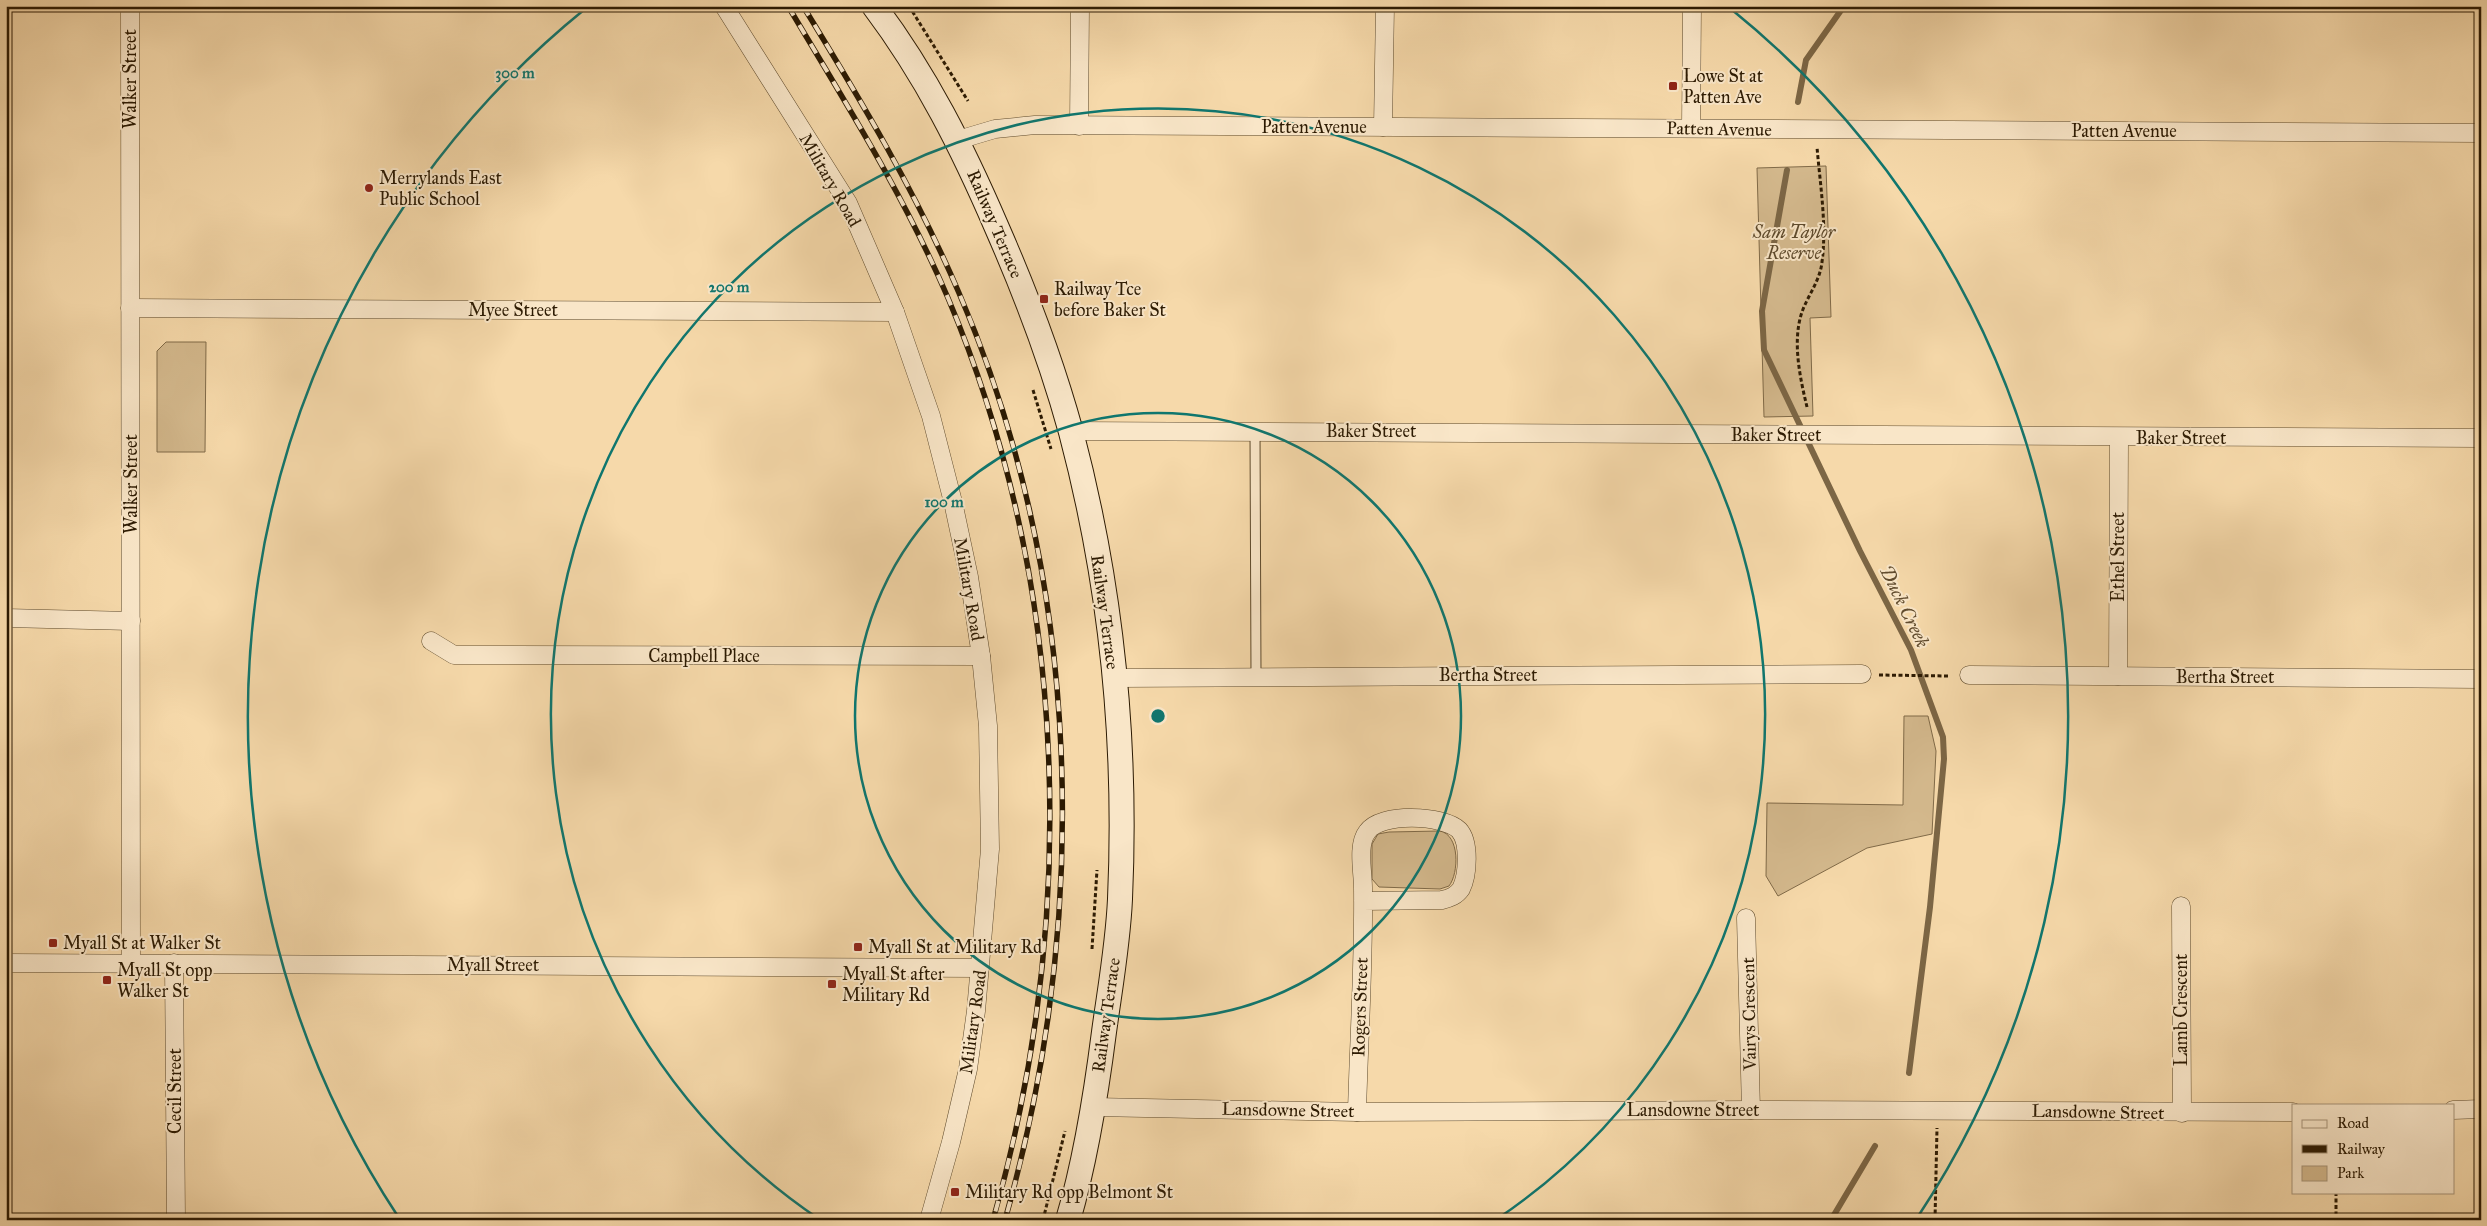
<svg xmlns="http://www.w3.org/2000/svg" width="2487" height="1226" font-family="'IM FELL Great Primer',serif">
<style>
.green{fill:#d4b98d;stroke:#806a48}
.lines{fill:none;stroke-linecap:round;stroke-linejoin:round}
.stream{stroke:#7c6645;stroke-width:6}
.lane-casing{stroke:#5e4a2c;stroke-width:11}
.street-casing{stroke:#5e4a2c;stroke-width:19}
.secondary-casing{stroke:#2c1a02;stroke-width:26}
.path{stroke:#2c1a02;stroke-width:3;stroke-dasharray:4 2.5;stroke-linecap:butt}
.lane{stroke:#f9e6c8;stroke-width:9}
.street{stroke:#f9e6c8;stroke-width:18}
.secondary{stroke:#f9e6c8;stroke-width:24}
.rail-casing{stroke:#2c1a02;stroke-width:5.5}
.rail{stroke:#f9e6c8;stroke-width:4;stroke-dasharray:11;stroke-linecap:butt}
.ring{fill:none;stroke:#0f766e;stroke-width:2.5}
.poi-dot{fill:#8f2418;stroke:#f9e6c8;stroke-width:2}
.labels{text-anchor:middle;stroke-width:4;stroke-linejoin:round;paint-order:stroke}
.poi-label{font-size:18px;fill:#2c1a02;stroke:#f9e6c8;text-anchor:start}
.street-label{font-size:18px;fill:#2c1a02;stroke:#f9e6c8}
.park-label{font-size:18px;font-style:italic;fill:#5e4a2c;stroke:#f9e6c8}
.water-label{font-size:19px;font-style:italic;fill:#614c2e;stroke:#f9e6c8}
.centre{fill:#0f766e;stroke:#f9e6c8;stroke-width:2.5}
.ring-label{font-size:15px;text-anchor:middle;font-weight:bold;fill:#0f766e;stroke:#f9e6c8;stroke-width:4;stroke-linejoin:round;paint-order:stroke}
</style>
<rect width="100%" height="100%" fill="#f6d9aa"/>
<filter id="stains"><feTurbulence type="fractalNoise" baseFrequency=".004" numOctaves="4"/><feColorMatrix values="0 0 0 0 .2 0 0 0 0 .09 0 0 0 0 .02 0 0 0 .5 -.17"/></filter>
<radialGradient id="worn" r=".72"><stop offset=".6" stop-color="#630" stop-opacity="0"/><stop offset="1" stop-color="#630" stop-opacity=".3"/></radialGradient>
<g class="green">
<polygon points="1826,166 1831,317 1810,318 1813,416 1764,417 1757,168"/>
<polygon points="166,342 206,342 205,452 157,452 157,351"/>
<polygon points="1904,716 1928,716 1936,751 1932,834 1867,848 1778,896 1766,876 1767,803 1903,805"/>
<path d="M1440 831C1460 835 1459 873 1449 886L1440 889 1379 887 1372 879V844L1378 834 1389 832Z"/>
</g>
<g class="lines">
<g class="stream">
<polyline points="1798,102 1806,60 1844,6"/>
<polyline points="1787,170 1762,311 1764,350 1860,551 1911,650 1943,737 1944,759 1930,907 1909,1073"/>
<polyline points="1831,1220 1875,1146"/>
</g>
<defs>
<polyline id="lane" points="1255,431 1256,676"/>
<g id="street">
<polyline points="130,6 131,962"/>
<polyline points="724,6 848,203 895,312 931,416 953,502 969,577 981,656 988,726 990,849 976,1011 968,1069 951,1142 929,1220"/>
<polyline points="1079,126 1080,6"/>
<polyline points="1383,127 1385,6"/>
<polyline points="1691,128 1692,6"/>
<polyline points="958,140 995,129 1035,125 2481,133"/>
<polyline points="130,308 895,312"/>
<polyline points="1071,431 2481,438"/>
<polyline points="6,618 131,621"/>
<polyline points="431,641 454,655 981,656"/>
<polyline points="1969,675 2481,679"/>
<polyline points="2118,676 2119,437"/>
<polyline points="1114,678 1862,674"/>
<polyline points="2181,906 2182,1113"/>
<polyline points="1746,918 1751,1110"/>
<polyline points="6,963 980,968"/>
<polyline points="174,963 176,1220"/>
<polyline points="1094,1107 1357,1112 1751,1110 2293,1112"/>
<polyline points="2453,1110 2481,1109"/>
<path d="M1357 1112C1359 1037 1364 962 1363 888 1363 872 1357 845 1367 832 1380 812 1444 815 1459 830 1470 842 1468 875 1461 889 1456 896 1450 898 1442 900L1363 901"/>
</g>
<path id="secondary" d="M874 6C926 75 963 149 997 228 1026 294 1052 363 1071 432 1111 583 1127 743 1120 899 1118 944 1110 988 1104 1032 1096 1095 1086 1159 1068 1220"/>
</defs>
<use href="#lane" class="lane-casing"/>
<use href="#street" class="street-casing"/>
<use href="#secondary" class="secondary-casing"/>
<g class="path">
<polyline points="909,6 968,101"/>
<polyline points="1033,390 1051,449"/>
<path d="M1807 407C1800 378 1792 341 1802 312 1808 295 1820 281 1822 262 1827 225 1820 184 1817 147"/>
<polyline points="1879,675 1950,676"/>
<polyline points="1092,949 1097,870"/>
<polyline points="2336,1192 2336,1220"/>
<polyline points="1043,1220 1065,1131"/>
<polyline points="1935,1220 1937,1128"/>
</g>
<use href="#lane" class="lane"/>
<use href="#street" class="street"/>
<use href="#secondary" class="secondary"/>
<defs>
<g id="rail">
<path d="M788 6C845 102 904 195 948 298 1070 587 1079 919 993 1220"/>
<path d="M803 6C860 99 916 192 959 293 1084 583 1091 918 1005 1220"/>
</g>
</defs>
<use href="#rail" class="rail-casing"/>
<use href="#rail" class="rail"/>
</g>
<g class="ring">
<circle cx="1158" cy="716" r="303"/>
<path d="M819 1219A607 607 0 1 1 1497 1219"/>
<path d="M399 1218A910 910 0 0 1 585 9M1731 9A910 910 0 0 1 1917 1218"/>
</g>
<g class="poi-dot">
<rect x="1668" y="81" width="10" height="10" rx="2.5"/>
<circle cx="369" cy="188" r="5"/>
<rect x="1039" y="294" width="10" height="10" rx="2.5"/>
<rect x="48" y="938" width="10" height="10" rx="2.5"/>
<rect x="853" y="942" width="10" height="10" rx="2.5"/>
<rect x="102" y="975" width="10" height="10" rx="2.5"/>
<rect x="827" y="979" width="10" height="10" rx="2.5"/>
<rect x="950" y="1187" width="10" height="10" rx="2.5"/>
</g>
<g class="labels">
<g class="poi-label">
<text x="1683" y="82">Lowe St at<tspan x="1683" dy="21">Patten Ave</tspan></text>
<text x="379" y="184">Merrylands East<tspan x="379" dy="21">Public School</tspan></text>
<text x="1054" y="295">Railway Tce<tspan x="1054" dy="21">before Baker St</tspan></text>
<text x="63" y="949">Myall St at Walker St</text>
<text x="868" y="953">Myall St at Military Rd</text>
<text x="117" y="976">Myall St opp<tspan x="117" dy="21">Walker St</tspan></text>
<text x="842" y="980">Myall St after<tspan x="842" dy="21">Military Rd</tspan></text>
<text x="965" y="1198">Military Rd opp Belmont St</text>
</g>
<g class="street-label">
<text transform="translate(130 79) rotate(-90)" y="6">Walker Street</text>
<text x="1314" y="133">Patten Avenue</text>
<text transform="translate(1719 129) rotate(1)" y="6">Patten Avenue</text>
<text x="2124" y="137">Patten Avenue</text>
<text transform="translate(830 180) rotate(60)" y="6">Military Road</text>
<text transform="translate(995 224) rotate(67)" y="6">Railway Terrace</text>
<text x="513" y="316">Myee Street</text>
<text x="1371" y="437">Baker Street</text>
<text x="1776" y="441">Baker Street</text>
<text x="2181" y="444">Baker Street</text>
<text transform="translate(131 484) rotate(-90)" y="6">Walker Street</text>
<text transform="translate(2118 557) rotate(-90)" y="6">Ethel Street</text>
<text transform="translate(969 589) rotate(80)" y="6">Military Road</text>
<text transform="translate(1105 612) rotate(82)" y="6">Railway Terrace</text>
<text x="704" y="662">Campbell Place</text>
<text x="1488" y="681">Bertha Street</text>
<text x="2225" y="683">Bertha Street</text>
<text x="493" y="971">Myall Street</text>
<text transform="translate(1360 1007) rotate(-88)" y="6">Rogers Street</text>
<text transform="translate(2181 1010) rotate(-90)" y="6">Lamb Crescent</text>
<text transform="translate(1749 1014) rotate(-91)" y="6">Vairys Crescent</text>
<text transform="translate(1106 1015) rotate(-82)" y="6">Railway Terrace</text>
<text transform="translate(973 1022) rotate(-82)" y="6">Military Road</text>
<text transform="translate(175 1091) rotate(-90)" y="6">Cecil Street</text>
<text transform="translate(1288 1110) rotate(1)" y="6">Lansdowne Street</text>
<text x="1693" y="1116">Lansdowne Street</text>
<text transform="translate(2098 1112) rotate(1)" y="6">Lansdowne Street</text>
</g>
<g class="park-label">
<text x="1794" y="238">Sam Taylor<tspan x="1794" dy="21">Reserve</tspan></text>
</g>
<g class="water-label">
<text transform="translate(1905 606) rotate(64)" y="7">Duck Creek</text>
</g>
</g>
<circle cx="1158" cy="716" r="8" class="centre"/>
<g class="ring-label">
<text x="515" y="78">300 m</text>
<text x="729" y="292">200 m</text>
<text x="944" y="507">100 m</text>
</g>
<rect width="2487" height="1226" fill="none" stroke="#f6d9aa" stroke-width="25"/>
<rect x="8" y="8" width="2472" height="1211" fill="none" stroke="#2c1a02" stroke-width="2.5"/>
<rect x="12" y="12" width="2462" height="1201" fill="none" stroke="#2c1a02"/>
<rect x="2292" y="1104" width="162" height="90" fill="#f9e6c8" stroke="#a79479"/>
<rect x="2302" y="1120" width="25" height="8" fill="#f9e6c8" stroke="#a79479"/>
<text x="2337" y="1128" font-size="15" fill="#2c1a02">Road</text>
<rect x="2302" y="1145" width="25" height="8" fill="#2c1a02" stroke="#a79479"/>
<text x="2337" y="1154" font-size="15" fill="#2c1a02">Railway</text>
<rect x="2302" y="1166" width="25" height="15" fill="#d4b98d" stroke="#a79479"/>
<text x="2337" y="1178" font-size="15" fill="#2c1a02">Park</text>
<rect width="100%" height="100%" filter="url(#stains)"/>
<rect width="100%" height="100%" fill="url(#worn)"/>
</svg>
